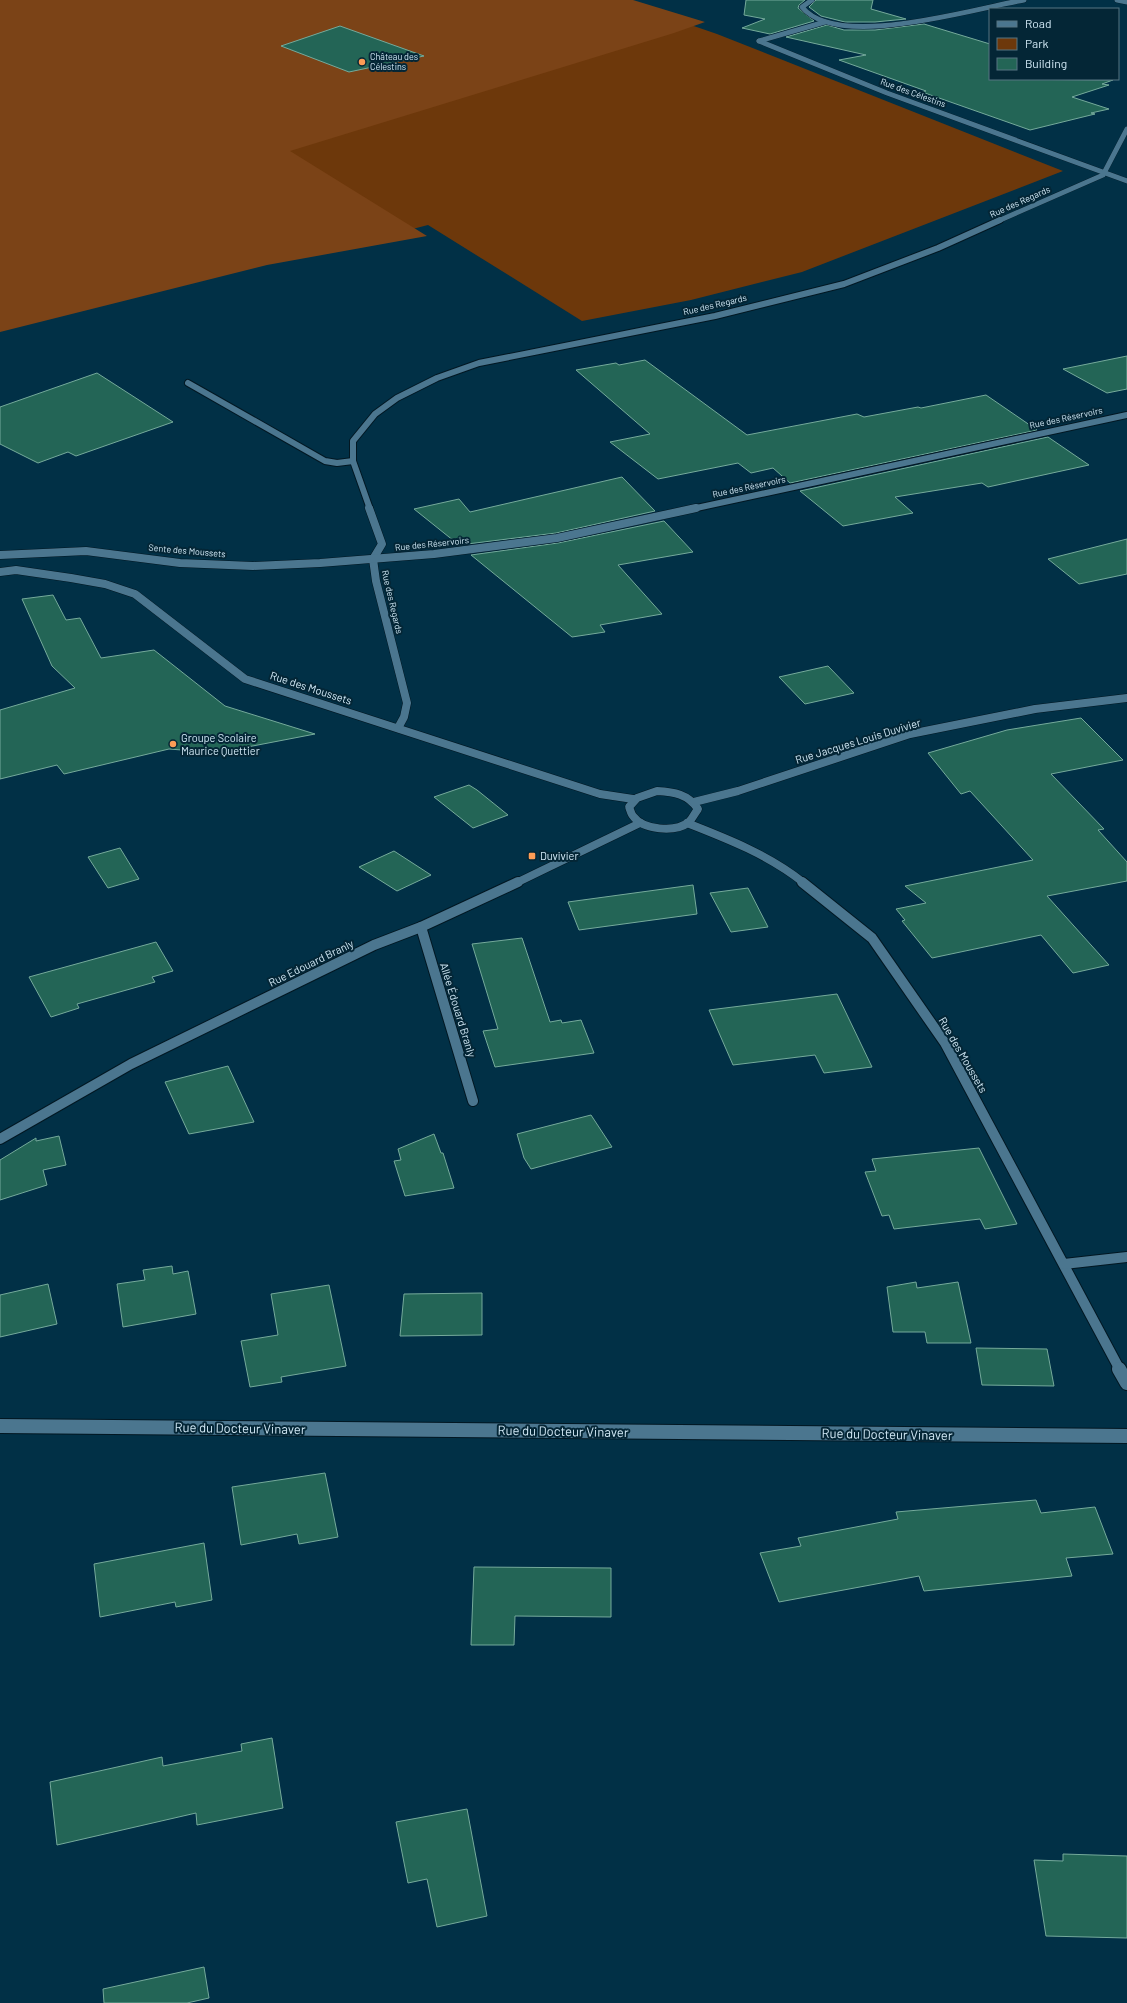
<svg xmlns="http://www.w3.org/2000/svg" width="1127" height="2003" font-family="Barlow,sans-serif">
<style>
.green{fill:#6d380b}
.forest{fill:#7b4317}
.building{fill:#236556;stroke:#75aa9b}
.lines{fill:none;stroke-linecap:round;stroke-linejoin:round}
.minor-far4-casing{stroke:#021722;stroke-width:5.5}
.minor-far3-casing{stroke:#021722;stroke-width:8}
.minor-far2-casing{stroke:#021722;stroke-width:9}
.minor-far1-casing{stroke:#021722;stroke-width:12}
.minor-casing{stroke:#021722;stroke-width:16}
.minor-far4{stroke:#4b768f;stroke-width:5}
.minor-far3{stroke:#4b768f;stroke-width:6}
.minor-far2{stroke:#4b768f;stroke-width:8}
.minor-far1{stroke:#4b768f;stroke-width:10}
.minor{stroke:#4b768f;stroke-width:14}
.poi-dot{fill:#fd9c56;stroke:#042636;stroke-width:1.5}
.labels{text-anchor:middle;stroke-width:4;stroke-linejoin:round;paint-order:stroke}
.far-poi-label{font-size:9px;fill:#d1e8f5;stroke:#042636;text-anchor:start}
.far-street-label{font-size:9px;fill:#d1e8f5;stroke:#042636}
.street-label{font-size:11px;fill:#d1e8f5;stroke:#042636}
.poi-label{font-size:11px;fill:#d1e8f5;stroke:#042636;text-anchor:start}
.near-street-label{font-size:13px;fill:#d1e8f5;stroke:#042636}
</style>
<rect width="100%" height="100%" fill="#013046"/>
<polygon class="green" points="0,0 618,0 717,34 1063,171 802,272 691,300 582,321 428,225 401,232"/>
<polygon class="forest" points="0,0 633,0 705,22 674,33 290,151 427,236 267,265 0,332"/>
<g class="building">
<polygon points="746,0 805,0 799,5 798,8 814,21 770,34 742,28 765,19 744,15"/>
<polygon points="816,0 873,0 871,9 906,19 875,22 845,22 821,16 809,7"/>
<polygon points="924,24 990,44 990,79 1113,80 1102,84 1109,85 1072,97 1109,109 1091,113 1095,114 1030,130 922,92 926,91 839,60 866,55 786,37 827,25 844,30 875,30"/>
<polygon points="340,26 424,56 349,72 281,46"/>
<polygon points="1127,356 1127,389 1107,393 1063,369"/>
<polygon points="645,360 747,435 857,414 864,417 918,407 921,408 986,395 1037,430 790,483 773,468 751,473 738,463 658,479 610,442 650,434 576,370 616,363 619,365"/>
<polygon points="97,373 173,422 76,456 68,452 38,463 0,444 0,407"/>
<polygon points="1048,437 1089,465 988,487 982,483 895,497 913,513 843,526 800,491"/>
<polygon points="622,477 655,511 556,533 459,545 414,509 459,499 470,512"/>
<polygon points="664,521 693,552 618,565 662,614 600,625 605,632 572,637 471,555 558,543"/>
<polygon points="1127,539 1127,574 1079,584 1048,559"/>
<polygon points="53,595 66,620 80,618 101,658 154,650 225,706 315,734 237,749 207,752 169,749 64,774 57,765 0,779 0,710 75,688 52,666 22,599"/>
<polygon points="828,666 854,693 805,704 779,677"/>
<polygon points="1081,718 1123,760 1051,774 1104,829 1098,830 1127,862 1127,881 1047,896 1109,965 1073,973 1041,935 932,958 902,921 905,920 896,909 926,903 905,886 1033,860 970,791 961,794 928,753 1007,730"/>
<polygon points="469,785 477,790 508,815 473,828 434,797"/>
<polygon points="120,848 139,879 108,888 88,857"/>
<polygon points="394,851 431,875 397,891 359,867"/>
<polygon points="693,885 697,914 579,930 568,902"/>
<polygon points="748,888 768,927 731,932 710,893"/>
<polygon points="522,938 550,1022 561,1020 562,1023 581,1020 594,1053 495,1067 483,1031 498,1029 472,944"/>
<polygon points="156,942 173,971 152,977 155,982 77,1004 79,1008 51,1017 29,977"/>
<polygon points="837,994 872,1067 824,1073 815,1055 733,1065 709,1010"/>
<polygon points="228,1066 254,1122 189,1134 165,1082"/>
<polygon points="591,1115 612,1147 531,1169 524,1158 517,1134"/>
<polygon points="434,1134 441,1153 443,1153 454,1188 405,1196 394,1161 401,1160 398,1149"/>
<polygon points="59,1136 66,1165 43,1170 47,1185 0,1200 0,1160 36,1138 36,1141"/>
<polygon points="979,1148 1017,1224 985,1229 980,1219 894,1229 889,1215 882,1216 865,1172 876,1171 872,1159"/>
<polygon points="172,1266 173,1274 188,1271 196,1314 123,1327 117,1284 145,1280 143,1270"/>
<polygon points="916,1282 917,1288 958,1282 971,1343 927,1343 925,1332 893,1332 887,1287"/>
<polygon points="48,1284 57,1324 0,1337 0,1295"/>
<polygon points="329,1285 346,1366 281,1377 282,1382 250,1387 241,1341 278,1335 271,1294"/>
<polygon points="482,1293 482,1335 400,1336 404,1294"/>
<polygon points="976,1348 1047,1349 1054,1386 982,1385"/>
<polygon points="325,1473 338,1537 299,1544 297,1534 241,1545 232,1487"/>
<polygon points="1036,1500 1041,1513 1095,1507 1113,1554 1066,1558 1072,1576 924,1591 919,1576 779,1602 760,1553 801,1546 798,1538 898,1519 896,1512"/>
<polygon points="204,1543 212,1600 176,1607 175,1602 100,1617 94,1564"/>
<polygon points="474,1567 611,1568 611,1617 515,1616 514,1645 471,1645"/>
<polygon points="272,1738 283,1808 197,1825 196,1813 57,1845 50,1782 162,1757 163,1766 242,1751 241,1744"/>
<polygon points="467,1809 487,1916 437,1927 427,1879 408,1883 396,1822"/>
<polygon points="1063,1854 1127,1856 1127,1938 1046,1936 1034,1860 1063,1861"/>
<polygon points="204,1967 209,1998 187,2003 104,2003 103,1989"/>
</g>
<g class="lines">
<defs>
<g id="minor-far4">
<path d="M812 0 802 7C837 51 975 8 1024 0"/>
<polyline points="1117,0 1127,2"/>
<polyline points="759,41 887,93 1127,181"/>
<polyline points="759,41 825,22"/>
<polyline points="998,221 1103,175 1127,129"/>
</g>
<g id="minor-far3">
<polyline points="188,383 325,461 337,463 353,461"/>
<polyline points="370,509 353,461 353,441 375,414 397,398 437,378 479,363 715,316 844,284 938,248 1000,220"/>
<polyline points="692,509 1127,415"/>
</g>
<g id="minor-far2">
<polyline points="369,508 382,544 373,559 376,581 407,703 404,717 398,728"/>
<polyline points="0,555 86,551 180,563 253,566 320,563 434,554 557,538 696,508"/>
<polyline points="0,572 16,570 71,578 105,584 135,594 245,679 600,794 633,799"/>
<path d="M657 791C674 792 688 794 698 809 695 813 692 819 689 822 675 833 643 830 633 816 631 814 630 809 629 807L637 798Z"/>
<polyline points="694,802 738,791 910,734 1035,709 1127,698"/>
<path d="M687 823C728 839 769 855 804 883"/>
<polyline points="516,883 640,823"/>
</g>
<g id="minor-far1">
<polyline points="802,882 872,938 945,1043 1120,1370"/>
<polyline points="421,927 473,1101"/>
<polyline points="0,1139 131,1064 374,945 421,927 518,882"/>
<polyline points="1064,1264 1127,1257"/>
</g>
<g id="minor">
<polyline points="1119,1369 1127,1383"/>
<polyline points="0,1426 1127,1436"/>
</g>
</defs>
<use href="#minor-far4" class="minor-far4-casing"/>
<use href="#minor-far3" class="minor-far3-casing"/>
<use href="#minor-far2" class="minor-far2-casing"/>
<use href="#minor-far1" class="minor-far1-casing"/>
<use href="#minor" class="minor-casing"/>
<use href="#minor-far4" class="minor-far4"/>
<use href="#minor-far3" class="minor-far3"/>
<use href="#minor-far2" class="minor-far2"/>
<use href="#minor-far1" class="minor-far1"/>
<use href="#minor" class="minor"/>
</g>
<g class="poi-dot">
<circle cx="362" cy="62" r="4"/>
<circle cx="173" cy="744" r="4"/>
<rect x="528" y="852" width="8" height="8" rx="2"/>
</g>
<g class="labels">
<g class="far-poi-label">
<text x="370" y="60">Château des<tspan x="370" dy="10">Célestins</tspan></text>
</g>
<g class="far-street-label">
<text transform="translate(913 93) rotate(20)" y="3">Rue des Célestins</text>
<text transform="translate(1020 202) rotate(-24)" y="3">Rue des Regards</text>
<text transform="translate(715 305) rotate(-13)" y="3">Rue des Regards</text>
<text transform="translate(1066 418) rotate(-12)" y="3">Rue des Réservoirs</text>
<text transform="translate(749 487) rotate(-12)" y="3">Rue des Réservoirs</text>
<text transform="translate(432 544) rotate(-6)" y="3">Rue des Réservoirs</text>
<text transform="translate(187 551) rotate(5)" y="3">Sente des Moussets</text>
<text transform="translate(392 602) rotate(77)" y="3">Rue des Regards</text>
</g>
<g class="street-label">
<text transform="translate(311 688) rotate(18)" y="4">Rue des Moussets</text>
<text transform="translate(858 741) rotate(-17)" y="4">Rue Jacques Louis Duvivier</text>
<text transform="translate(311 963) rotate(-26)" y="4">Rue Edouard Branly</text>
<text transform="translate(458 1010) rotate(73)" y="4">Allée Édouard Branly</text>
<text transform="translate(963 1055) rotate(60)" y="4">Rue des Moussets</text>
</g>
<g class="poi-label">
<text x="181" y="742">Groupe Scolaire<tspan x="181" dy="13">Maurice Quettier</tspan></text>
<text x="540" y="860">Duvivier</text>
</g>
<g class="near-street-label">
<text transform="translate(240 1428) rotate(1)" y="5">Rue du Docteur Vinaver</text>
<text transform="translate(563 1431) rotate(1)" y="5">Rue du Docteur Vinaver</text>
<text transform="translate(887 1434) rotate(1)" y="5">Rue du Docteur Vinaver</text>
</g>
</g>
<rect x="989" y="8" width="130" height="72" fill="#042636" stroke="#567482"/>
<rect x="997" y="21" width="20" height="6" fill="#4b768f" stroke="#567482"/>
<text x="1025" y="28" font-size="12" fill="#d1e8f5">Road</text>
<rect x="997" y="38" width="20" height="12" fill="#6d380b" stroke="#567482"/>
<text x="1025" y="48" font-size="12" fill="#d1e8f5">Park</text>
<rect x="997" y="58" width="20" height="12" fill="#236556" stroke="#567482"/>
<text x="1025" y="68" font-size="12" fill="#d1e8f5">Building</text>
</svg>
